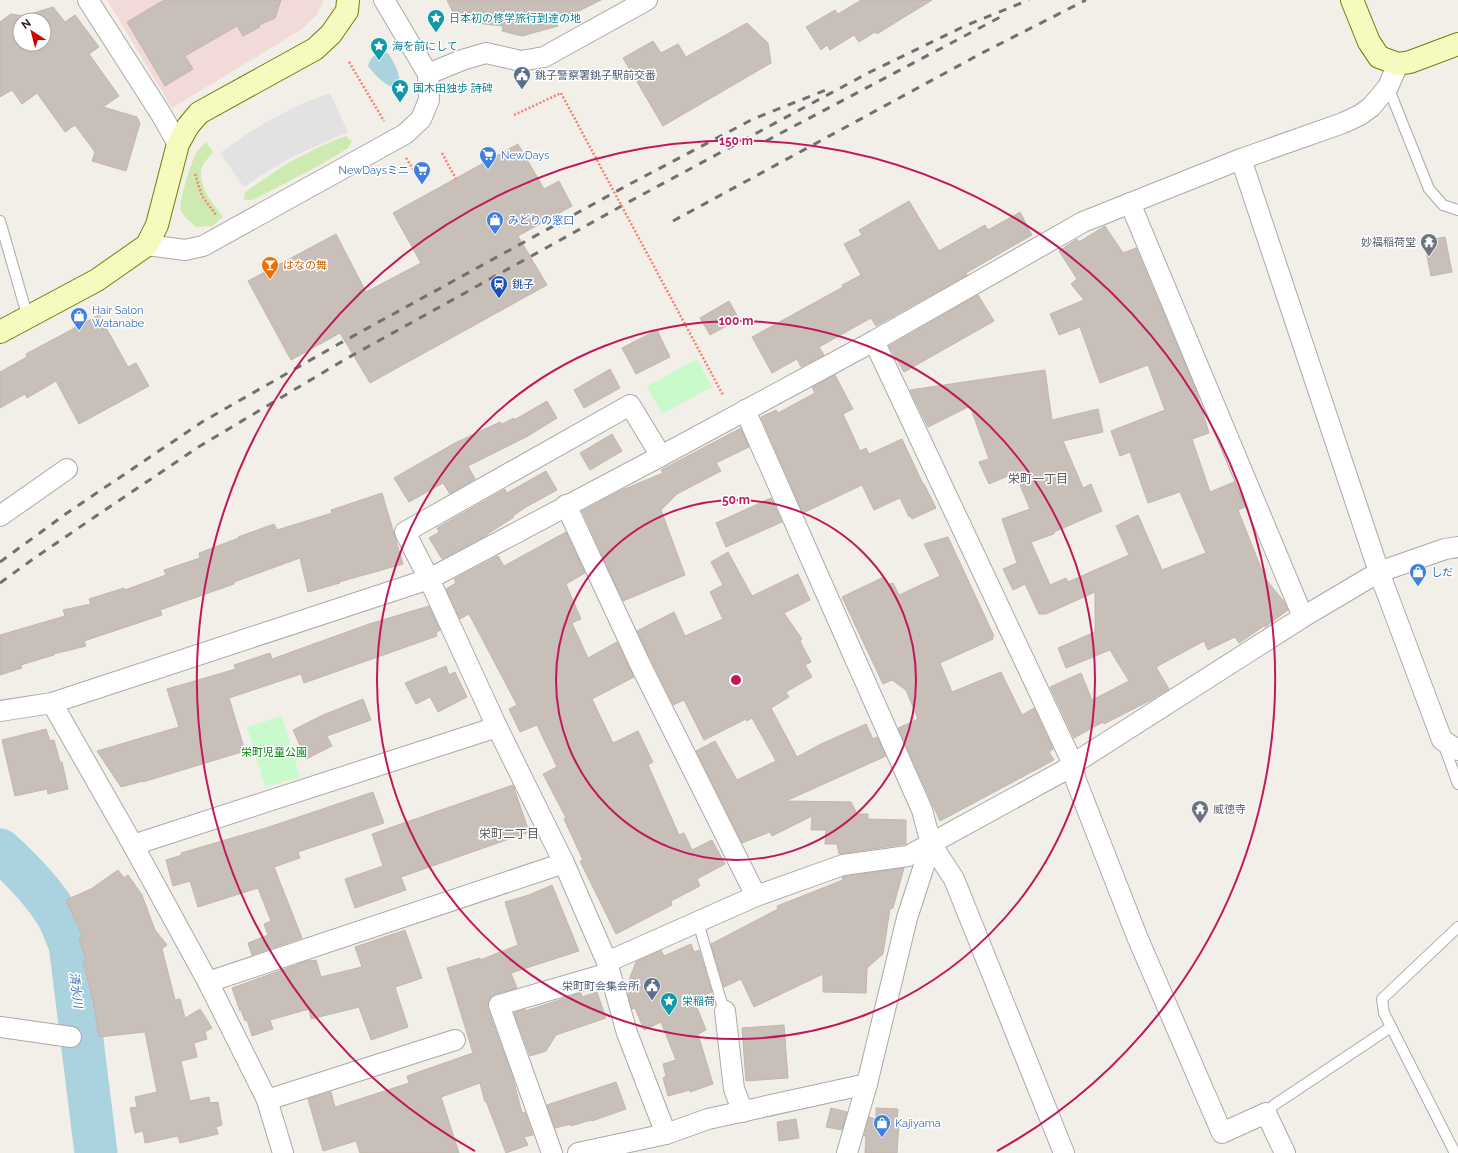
<svg xmlns="http://www.w3.org/2000/svg" width="1458" height="1153" font-family="Raleway,'Noto Sans JP',sans-serif">
<style>
.commercial{fill:#f2dad9}
.grass{fill:#cdebb0}
.park{fill:#c8facc}
.parking{fill:#e2e2e2}
.water{fill:#aad3df}
.lines{fill:none;stroke-linecap:round;stroke-linejoin:round}
.river{stroke:#aad3df;stroke-width:43}
.building{fill:#c7bfb8;stroke:#c4b6ab;fill-rule:evenodd}
.lane-casing{stroke:#a9a9a9;stroke-width:12}
.street-casing{stroke:#a9a9a9;stroke-width:22}
.secondary-casing{stroke:#707d05;stroke-width:24}
.path{stroke:#fa8072;stroke-width:2.5;stroke-dasharray:2 2;stroke-linecap:butt}
.lane{stroke:#fff;stroke-width:10}
.street{stroke:#fff;stroke-width:20}
.secondary{stroke:#f7fabf;stroke-width:22}
.rail{stroke:#707070;stroke-width:3;stroke-dasharray:8 8;stroke-linecap:butt}
.path-bridge{stroke:#fa8072;stroke-width:2.5;stroke-dasharray:2 2;stroke-linecap:butt}
.ring{fill:none;stroke:#c2185b;stroke-width:2}
.labels{text-anchor:middle;stroke-width:3;stroke-linejoin:round;paint-order:stroke}
.culture-label{font-size:11px;fill:#0d838f;stroke:#fff;text-anchor:start}
.service-label{font-size:11px;fill:#4e5e75;stroke:#fff;text-anchor:start}
.shop-label{font-size:11px;fill:#366cbe;stroke:#fff;text-anchor:start}
.worship-label{font-size:11px;fill:#5b616d;stroke:#fff;text-anchor:end}
.food-label{font-size:11px;fill:#c56008;stroke:#fff;text-anchor:start}
.transit-label{font-size:11px;fill:#164399;stroke:#fff;text-anchor:start}
.park-label{font-size:11px;fill:#0c8416;stroke:#fff}
.neighbourhood-label{font-size:12px;fill:#555;stroke:#fff}
.water-label{font-size:12px;font-style:italic;fill:#4a7aab;stroke:#fff}
.centre{fill:#c2185b;stroke:#fff;stroke-width:2}
.ring-label{font-size:12px;text-anchor:middle;font-weight:bold;fill:#c2185b;stroke:#fff;stroke-width:3;stroke-linejoin:round;paint-order:stroke}
</style>
<rect width="100%" height="100%" fill="#f2efe9"/>
<polygon class="commercial" points="107,0 324,0 316,16 302,29 172,108"/>
<g class="grass">
<polygon points="346,136 352,141 348,148 322,164 253,200 244,200 245,192 288,163 323,145"/>
<path d="M206 142 213 152C210 156 204 162 202 167 197 186 212 202 223 217L212 226 196 227C191 222 184 217 181 211 178 203 191 162 196 154 198 149 203 146 206 142Z"/>
</g>
<g class="park">
<polygon points="697,359 712,387 662,414 647,386"/>
<polygon points="282,716 300,777 265,787 247,727"/>
</g>
<polygon class="parking" points="330,93 348,132 294,156 268,171 244,187 220,153 244,136 270,120 301,104"/>
<path class="water" d="M381 52 388 53C396 65 401 76 400 90 387 87 376 77 368 66 370 58 374 55 381 52Z"/>
<g class="lines">
<path class="river" d="M0 850C21 869 41 889 56 913 62 922 65 934 70 944L96 1153"/>
</g>
<g class="building">
<polygon points="164,0 281,0 275,18 259,25 260,27 243,36 237,26 185,56 193,69 165,86 127,22"/>
<polygon points="447,0 601,0 557,22 558,26 522,36 502,31 503,26 457,21"/>
<polygon points="861,0 932,0 877,34 875,32 859,42 854,35 830,50 827,45 821,50 806,27 835,10 838,14"/>
<path d="M53 7 65 22 75 15 99 47 89 54 119 96 103 107 137 117 140 123 126 171 92 161 95 152 75 125 65 132 37 93 22 104 12 90 0 97V22L11 14 24 16ZM20 20H44V44H20Z"/>
<polygon points="747,23 768,43 771,63 663,126 623,58 653,41 661,53 678,44 686,57"/>
<polygon points="518,144 544,189 559,181 572,206 518,236 547,285 370,383 340,333 291,360 248,281 336,234 366,292 421,263 393,213"/>
<polygon points="909,201 939,251 985,225 988,230 1020,212 1032,235 966,273 967,275 876,326 871,318 819,347 824,355 801,367 797,359 772,373 752,337 843,287 842,285 861,275 844,244 862,235 859,230"/>
<polygon points="1105,226 1123,253 1136,248 1196,390 1209,433 1192,439 1210,492 1234,482 1245,507 1238,510 1265,578 1285,603 1288,610 1265,627 1264,626 1239,643 1235,637 1208,650 1204,641 1156,667 1169,689 1149,701 1104,724 1103,722 1074,738 1050,687 1081,673 1092,700 1129,681 1110,650 1066,668 1058,648 1095,632 1095,592 1046,614 1039,614 1025,584 1013,590 1003,569 1017,563 1002,519 1030,509 1015,473 989,484 979,462 989,459 970,406 928,427 910,390 1045,370 1052,420 1098,409 1103,432 1063,441 1083,488 1091,484 1102,511 1054,532 1054,534 1031,542 1050,585 1066,578 1068,582 1129,555 1116,526 1138,515 1162,570 1206,553 1180,492 1148,503 1130,452 1120,456 1111,431 1165,410 1148,365 1100,383 1080,327 1059,335 1050,314 1084,300 1071,284 1077,279 1059,251 1077,239 1079,242"/>
<polygon points="1445,237 1452,272 1431,276 1424,241"/>
<polygon points="978,295 994,321 904,372 889,346"/>
<polygon points="729,301 739,319 710,335 700,318"/>
<polygon points="99,315 128,367 136,363 149,386 79,424 56,381 27,398 25,394 0,408 0,372 27,357 26,354"/>
<polygon points="657,330 670,357 636,374 622,348"/>
<polygon points="610,369 620,388 584,408 574,390"/>
<polygon points="835,375 853,409 843,414 860,451 866,448 869,454 902,439 923,484 924,484 936,508 912,519 910,516 909,517 900,498 874,510 862,485 803,513 761,417 776,410 778,413 815,393 812,387"/>
<polygon points="547,401 557,418 528,436 468,466 475,479 450,494 443,483 409,502 394,478 455,443 500,422 502,424 514,418 514,420"/>
<polygon points="741,428 749,447 716,463 721,471 677,494 661,510 685,575 623,601 582,511 622,490 663,473 661,470"/>
<polygon points="612,434 622,451 590,470 580,453"/>
<polygon points="546,471 557,490 526,507 513,516 514,517 486,535 487,535 442,559 429,538 439,532 437,528 505,489 507,493"/>
<polygon points="382,493 403,564 339,582 340,583 308,592 300,558 234,582 234,584 160,610 162,615 84,641 86,646 54,654 54,655 37,660 36,658 37,660 21,665 22,668 0,675 0,635 65,616 63,610 91,604 89,599 124,588 125,590 166,575 164,570 200,558 199,553 239,538 238,537 274,524 277,530 332,513 331,510"/>
<polygon points="771,498 782,522 726,547 716,523"/>
<polygon points="566,532 585,573 566,584 581,619 572,623 588,658 617,642 634,677 592,699 613,743 638,731 653,762 648,765 679,835 684,833 692,850 712,840 725,864 697,879 700,886 671,901 672,905 616,934 580,861 583,860 564,819 566,818 543,774 557,767 537,725 520,732 509,709 517,705 469,614 460,619 446,589 456,583 454,579 498,556 504,566"/>
<polygon points="948,537 994,636 992,637 993,639 940,663 952,692 1001,672 1022,715 1034,708 1053,749 1049,752 1054,760 940,821 898,728 918,719 906,690 892,680 883,684 842,597 884,577 887,585 893,583 899,595 940,576 924,544"/>
<polygon points="728,552 752,596 798,574 810,600 784,613 802,639 800,641 811,662 805,665 812,677 786,692 789,697 771,708 797,757 821,744 866,724 873,739 877,737 886,756 786,801 851,802 857,814 868,814 868,819 906,820 906,844 839,854 837,844 825,844 826,830 811,830 812,816 772,836 770,832 742,843 696,751 715,741 737,780 776,761 752,718 747,721 746,719 704,740 684,700 673,705 637,631 674,612 685,636 723,619 710,592 723,585 711,562"/>
<polygon points="429,606 440,630 436,633 437,636 304,683 301,674 229,698 245,751 143,782 143,781 121,787 97,751 179,727 167,689 236,669 234,665 270,653 272,659 369,624"/>
<polygon points="446,666 449,675 455,672 467,697 438,712 430,697 416,704 405,683"/>
<polygon points="363,699 371,720 327,736 332,746 306,759 293,730 323,715"/>
<polygon points="46,729 50,741 54,740 60,762 62,762 68,789 48,794 47,789 15,796 2,740"/>
<polygon points="513,785 529,832 401,877 406,890 355,908 345,879 383,866 372,834"/>
<polygon points="373,792 384,823 298,852 300,858 274,867 302,938 252,955 248,943 268,935 264,924 271,921 258,888 198,907 190,881 173,886 166,860 182,855 181,853 266,828"/>
<polygon points="904,868 893,908 890,909 883,954 867,968 866,993 823,992 823,974 754,1007 741,979 724,987 711,944 778,909 777,906 843,880 842,877"/>
<polygon points="118,870 124,878 128,875 142,895 155,930 167,945 162,949 175,1000 180,999 185,1018 200,1009 212,1028 205,1032 207,1039 194,1043 197,1057 181,1061 190,1101 209,1097 210,1103 218,1102 222,1125 216,1127 218,1134 180,1143 178,1136 145,1143 143,1131 135,1133 130,1108 137,1107 135,1097 157,1092 145,1032 99,1037 93,1000 83,962 86,961 79,938 83,937 66,900 91,889"/>
<polygon points="552,885 579,951 511,973 517,988 495,994 490,998 488,1003 488,1009 513,1078 522,1113 525,1112 533,1135 524,1137 528,1145 506,1153 486,1101 485,1102 480,1083 441,1097 459,1153 360,1153 356,1141 323,1151 308,1099 331,1092 335,1107 409,1083 407,1076 473,1053 447,968 480,958 480,960 518,945 505,902 529,895"/>
<polygon points="405,930 422,978 395,987 408,1027 371,1040 359,1007 311,1019 309,1009 270,1020 273,1029 252,1036 247,1020 245,1021 241,1010 240,1011 232,988 310,960 311,961 316,960 321,977 362,967 355,947"/>
<polygon points="691,944 694,952 699,950 712,992 694,1000 706,1030 698,1034 713,1084 690,1092 690,1090 668,1096 663,1078 666,1076 663,1064 676,1060 661,1022 644,1030 635,1008 632,1009 628,996 629,980 636,962 661,950 664,956"/>
<polygon points="597,992 606,1018 556,1035 546,1051 530,1056 514,1013 525,1009 525,1011 581,993 582,997"/>
<polygon points="784,1025 788,1078 746,1081 742,1028"/>
<polygon points="616,1082 626,1109 592,1121 591,1120 571,1126 571,1124 555,1128 547,1105"/>
<polygon points="831,1108 847,1112 842,1130 826,1127"/>
<polygon points="876,1108 898,1109 897,1121 899,1121 897,1153 865,1153 866,1136 864,1136 869,1117 876,1119"/>
<polygon points="796,1119 799,1138 779,1141 777,1122"/>
</g>
<g class="lines">
<defs>
<g id="lane">
<polyline points="1388,87 1429,189 1443,205 1458,210"/>
<polyline points="0,221 28,318"/>
<polyline points="1443,743 1458,784"/>
<polyline points="698,922 722,1004 725,1011"/>
<polyline points="1266,1113 1274,1105 1391,1027"/>
<polyline points="1455,1153 1384,1013 1382,999 1458,927"/>
</g>
<g id="street">
<polyline points="88,0 161,114 178,144"/>
<polyline points="428,74 462,60 486,53 521,61 544,57 647,0"/>
<polyline points="1241,159 1379,572 1442,740 1458,750"/>
<polyline points="1130,203 1303,617"/>
<polyline points="147,245 185,250 203,246 405,134 421,119 429,100 428,74 384,0"/>
<polyline points="874,341 1073,764 1075,778 1138,939 1222,1133 1266,1113 1285,1153"/>
<polyline points="745,410 922,810 931,844 954,879 1064,1153"/>
<polyline points="661,456 630,405 405,532 429,579 497,727 564,863 607,962 627,1033 666,1134"/>
<polyline points="566,505 640,664 756,896"/>
<polyline points="0,516 67,469"/>
<polyline points="52,703 133,845 208,982 267,1100 283,1153"/>
<polyline points="0,711 52,703 429,579 661,456 874,341 1083,222 1241,159 1343,123 1360,115 1371,107 1388,87 1398,64"/>
<polyline points="133,845 497,727"/>
<polyline points="607,962 756,896 843,865 908,856 1065,770 1073,764 1303,617 1379,572 1445,549 1458,547"/>
<polyline points="208,982 564,863"/>
<polyline points="725,1011 734,1089 743,1112"/>
<polyline points="0,1027 71,1037"/>
<polyline points="267,1100 455,1040"/>
<polyline points="552,1153 499,1005 609,973"/>
<polyline points="578,1153 666,1134 708,1119 867,1084"/>
<polyline points="847,1153 867,1084 907,918 931,844"/>
</g>
<g id="secondary">
<polyline points="1352,0 1369,42 1379,57 1398,64 1410,62 1458,44"/>
<polyline points="0,332 97,280 147,245 157,225 178,144 188,126 199,113 315,49 331,34 347,11 348,0"/>
</g>
</defs>
<use href="#lane" class="lane-casing"/>
<use href="#street" class="street-casing"/>
<use href="#secondary" class="secondary-casing"/>
<g class="path">
<polyline points="349,62 384,121"/>
<polyline points="514,115 561,93"/>
<polyline points="442,153 456,179"/>
<polyline points="406,158 413,169"/>
<polyline points="195,174 202,196 216,215"/>
</g>
<use href="#lane" class="lane"/>
<use href="#street" class="street"/>
<use href="#secondary" class="secondary"/>
<g class="rail">
<polyline points="766,141 1006,14"/>
<polyline points="673,221 982,53 1086,0"/>
<polyline points="0,562 67,513 202,422 335,346 628,185 753,119 826,90"/>
<polyline points="0,583 33,559 96,516 200,446 344,360 636,198 870,72 967,25 1029,0"/>
</g>
<polyline class="path-bridge" points="561,93 723,395"/>
</g>
<g class="ring">
<circle cx="736" cy="680" r="180"/>
<circle cx="736" cy="680" r="359"/>
<path d="M475 1151A539 539 0 1 1 997 1151"/>
</g>
<defs>
<symbol id="sight-pin" viewBox="-11 -11 22 30"><path d="M0 17L-7.5 6A9.5 9.5 0 1 1 7.5 6Z" fill="#0f9aa8" stroke="#fff"/><path d="M0-6L1.8-2.2L6-1.7L2.9 1.2L3.7 5.4L0 3.3L-3.7 5.4L-2.9 1.2L-6-1.7L-1.8-2.2Z" fill="#fff"/></symbol>
<symbol id="civic-pin" viewBox="-11 -11 22 30"><path d="M0 17L-7.5 6A9.5 9.5 0 1 1 7.5 6Z" fill="#5c6f8a" stroke="#fff"/><path d="M-.6-6.5H3V-4.5H.6V-3L4-1V1h2V6H-6V1h2V-1L-.6-3ZM-1.2 2.5V6h2.4V2.5Z" fill="#fff"/></symbol>
<symbol id="supermarket-pin" viewBox="-11 -11 22 30"><path d="M0 17L-7.5 6A9.5 9.5 0 1 1 7.5 6Z" fill="#3f7fe0" stroke="#fff"/><path d="M-6-5.5h2.5l.6 2H6L4.5 2H-2.5L-4.4-4H-6ZM-1.5 3.2a1.3 1.3 0 1 0 .1 0ZM3 3.2a1.3 1.3 0 1 0 .1 0Z" fill="#fff"/></symbol>
<symbol id="shop-pin" viewBox="-11 -11 22 30"><path d="M0 17L-7.5 6A9.5 9.5 0 1 1 7.5 6Z" fill="#3f7fe0" stroke="#fff"/><path d="M-5-2.5h2.3a2.7 3.5 0 0 1 5.4 0H5L5.5 6h-11ZM-1.5-2.5h3a1.5 2.3 0 0 0-3 0Z" fill="#fff"/></symbol>
<symbol id="temple-pin" viewBox="-11 -11 22 30"><path d="M0 17L-7.5 6A9.5 9.5 0 1 1 7.5 6Z" fill="#6b7280" stroke="#fff"/><path d="M0-6L5-2H3V0L6.5 2.5H4V6H1.5V3h-3V6H-4V2.5H-6.5L-3 0V-2H-5Z" fill="#fff"/></symbol>
<symbol id="bar-pin" viewBox="-11 -11 22 30"><path d="M0 17L-7.5 6A9.5 9.5 0 1 1 7.5 6Z" fill="#e8710a" stroke="#fff"/><path d="M-6-5H6L.8 .8V4.5H3.5V6h-7V4.5H-.8V.8Z" fill="#fff"/></symbol>
<symbol id="station-pin" viewBox="-11 -11 22 30"><path d="M0 17L-7.5 6A9.5 9.5 0 1 1 7.5 6Z" fill="#1a4fb4" stroke="#fff"/><path d="M-3-6H3Q5-6 5-4V2Q5 4 3 4L4.5 6H3L1.5 4h-3L-3 6H-4.5L-3 4Q-5 4-5 2V-4Q-5-6-3-6ZM-3.5-4v3h7v-3ZM-3.5 1v1.5H-2V1ZM2 1v1.5H3.5V1Z" fill="#fff"/></symbol>
</defs>
<g fill-rule="evenodd">
<use href="#sight-pin" x="426" y="8" width="20" height="27"/>
<use href="#sight-pin" x="369" y="36" width="20" height="27"/>
<use href="#civic-pin" x="512" y="65" width="20" height="27"/>
<use href="#sight-pin" x="390" y="78" width="20" height="27"/>
<use href="#supermarket-pin" x="478" y="145" width="20" height="27"/>
<use href="#supermarket-pin" x="412" y="160" width="20" height="27"/>
<use href="#shop-pin" x="485" y="210" width="20" height="27"/>
<use href="#temple-pin" x="1419" y="232" width="20" height="27"/>
<use href="#bar-pin" x="260" y="255" width="20" height="27"/>
<use href="#station-pin" x="489" y="274" width="20" height="27"/>
<use href="#shop-pin" x="69" y="306" width="20" height="27"/>
<use href="#shop-pin" x="1408" y="562" width="20" height="27"/>
<use href="#temple-pin" x="1190" y="799" width="20" height="27"/>
<use href="#civic-pin" x="642" y="976" width="20" height="27"/>
<use href="#sight-pin" x="659" y="991" width="20" height="27"/>
<use href="#shop-pin" x="872" y="1113" width="20" height="27"/>
</g>
<g class="labels">
<g class="culture-label">
<text x="449" y="22">日本初の修学旅行到達の地</text>
<text x="392" y="50">海を前にして</text>
<text x="413" y="92">国木田独歩 詩碑</text>
<text x="682" y="1005">栄稲荷</text>
</g>
<g class="service-label">
<text x="535" y="79">銚子警察署銚子駅前交番</text>
<text x="639" y="990" text-anchor="end">栄町町会集会所</text>
</g>
<g class="shop-label">
<text x="501" y="159">NewDays</text>
<text x="409" y="174" text-anchor="end">NewDaysミニ</text>
<text x="508" y="224">みどりの窓口</text>
<text x="92" y="314">Hair Salon<tspan x="92" dy="13">Watanabe</tspan></text>
<text x="1431" y="576">しだ</text>
<text x="895" y="1127">Kajiyama</text>
</g>
<g class="worship-label">
<text x="1416" y="246">妙福稲荷堂</text>
<text x="1213" y="813" text-anchor="start">威徳寺</text>
</g>
<g class="food-label">
<text x="283" y="269">はなの舞</text>
</g>
<g class="transit-label">
<text x="512" y="288">銚子</text>
</g>
<g class="park-label">
<text x="274" y="756">栄町児童公園</text>
</g>
<g class="neighbourhood-label">
<text x="1038" y="483">栄町一丁目</text>
<text x="509" y="838">栄町二丁目</text>
</g>
<g class="water-label">
<text transform="translate(76 990) rotate(83)" y="4">清水川</text>
</g>
</g>
<circle cx="736" cy="680" r="6" class="centre"/>
<g class="ring-label">
<text x="736" y="145">150 m</text>
<text x="736" y="325">100 m</text>
<text x="736" y="504">50 m</text>
</g>
<g transform="translate(32 32) rotate(324)"><circle r="19" fill="#ffffff" stroke="#a7a7a7"/>
<path d="M0-3L7 15L0 10L-7 15Z" fill="#d40000"/>
<text y="-6" font-size="11" font-weight="bold" text-anchor="middle" fill="#222222">N</text>
</g>
</svg>
